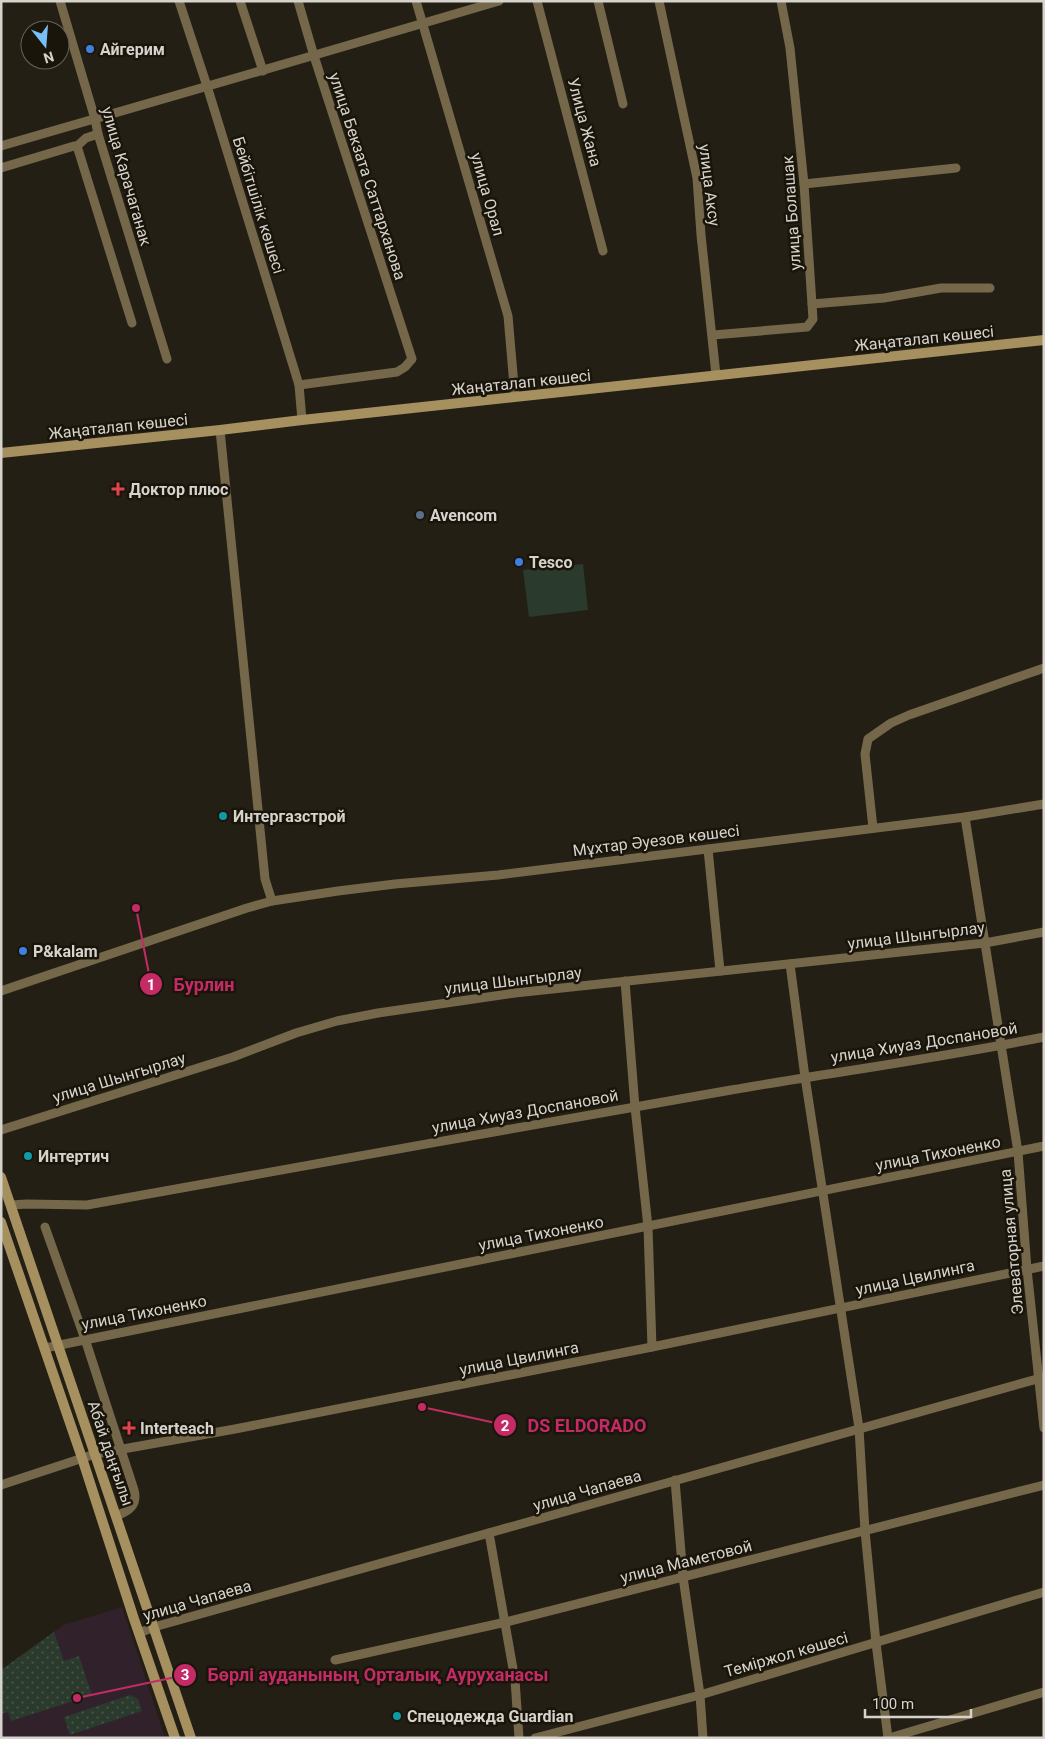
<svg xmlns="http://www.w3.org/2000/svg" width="1045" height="1739" font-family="Roboto,sans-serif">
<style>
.medical{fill:#31212b}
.grass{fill:url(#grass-dots)}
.pitch{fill:#2a3a2d}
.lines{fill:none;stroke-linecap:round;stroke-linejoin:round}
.street{stroke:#75674a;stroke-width:9}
.secondary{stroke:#a69060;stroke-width:10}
.shop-dot{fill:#3f7fe0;stroke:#1a150b;stroke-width:2}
.health-dot{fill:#e0444e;stroke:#1a150b;stroke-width:2}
.service-dot{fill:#5c6f8a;stroke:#1a150b;stroke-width:2}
.culture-dot{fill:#0f9aa8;stroke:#1a150b;stroke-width:2}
.labels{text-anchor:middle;stroke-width:5;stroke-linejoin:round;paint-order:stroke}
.poi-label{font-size:16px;font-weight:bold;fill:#d6d3cc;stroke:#1a150b;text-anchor:start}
.street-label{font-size:16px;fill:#d6d3cc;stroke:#1a150b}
.leader{fill:none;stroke:#c42b66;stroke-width:2}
.callout-dot{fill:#c42b66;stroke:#1a150b;stroke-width:2}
.mark-label{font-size:15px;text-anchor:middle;font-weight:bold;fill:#fff}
.callout-label{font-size:18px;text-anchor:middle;font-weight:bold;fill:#c42b66;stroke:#1a150b;stroke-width:5;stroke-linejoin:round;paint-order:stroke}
</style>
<defs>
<pattern id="grass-dots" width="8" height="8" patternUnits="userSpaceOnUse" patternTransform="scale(1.25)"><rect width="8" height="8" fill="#2a3a2d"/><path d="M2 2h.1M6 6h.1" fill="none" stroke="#48564a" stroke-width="1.8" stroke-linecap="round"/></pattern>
</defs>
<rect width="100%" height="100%" fill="#241f14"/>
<polygon class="medical" points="122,1607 165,1738 1,1738 1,1670 63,1625"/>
<g class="grass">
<polygon points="54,1632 64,1661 79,1656 92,1695 11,1721 8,1712 1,1714 1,1670"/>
<polygon points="130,1695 138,1699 142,1711 70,1735 64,1717"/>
</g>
<polygon class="pitch" points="583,564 588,610 529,617 523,570"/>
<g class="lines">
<g class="street">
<polyline points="60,1 95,119 98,134 167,359"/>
<polyline points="179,1 207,86 299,385 302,420"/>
<polyline points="240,1 263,71"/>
<polyline points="298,1 314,56 412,359 405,367 397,372 299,385"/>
<polyline points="416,1 508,316 515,397"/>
<polyline points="537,1 603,251"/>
<polyline points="598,1 623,104"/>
<polyline points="659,1 697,178 701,235 716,375"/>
<path d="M1 146C168 98 333 50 499 1"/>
<polyline points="77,146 132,323"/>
<polyline points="1,168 74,146 77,146 86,138 98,134"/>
<polyline points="804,184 956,168"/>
<polyline points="812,304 884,298 941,288 990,288"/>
<polyline points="713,335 807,327 813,319 804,184 790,48 781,1"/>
<polyline points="220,430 265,879 272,901"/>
<polyline points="965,817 1018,1152 1027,1269 1044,1428"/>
<polyline points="873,828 865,754 868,739 891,723 909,715 1044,668"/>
<polyline points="708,849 720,971"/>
<polyline points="790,964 805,1077 859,1428 865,1531 876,1643 888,1738"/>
<polyline points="625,981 635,1107 648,1227 652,1347"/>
<polyline points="1,991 247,908 272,901 338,891 395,884 498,875 965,817 1044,804"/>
<polyline points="1,1130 233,1057 296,1033 337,1021 378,1013 515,993 985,943 1044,932"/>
<path d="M11 1205 27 1204 87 1205C302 1166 516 1128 731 1090 835 1072 940 1058 1044 1037"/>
<path d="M45 1227 85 1339 134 1490C138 1505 129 1511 116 1516"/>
<polyline points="45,1348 1044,1146"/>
<polyline points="675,1480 683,1577 700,1695 703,1738"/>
<polyline points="1,1485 95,1454 235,1429 652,1347 1044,1266"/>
<polyline points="489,1533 515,1680 519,1738"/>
<polyline points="139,1633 154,1627 1044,1377"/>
<polyline points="335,1660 506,1622 1044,1485"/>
<polyline points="535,1738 700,1695 1044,1592"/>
<polyline points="889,1738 1044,1692"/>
</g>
<g class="secondary">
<polyline points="1,453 220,430 302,420 1044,340"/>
<polyline points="1,1177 191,1738"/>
<polyline points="1,1222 82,1458 134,1619 175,1738"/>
</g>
</g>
<g class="shop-dot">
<circle cx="90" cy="49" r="5"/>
<circle cx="519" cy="562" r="5"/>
<circle cx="23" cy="951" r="5"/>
</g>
<g class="health-dot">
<path d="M115.5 481.5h5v5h5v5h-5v5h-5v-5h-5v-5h5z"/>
<path d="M126.5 1420.5h5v5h5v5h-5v5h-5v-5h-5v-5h5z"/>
</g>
<circle class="service-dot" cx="420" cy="515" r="5"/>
<g class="culture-dot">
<circle cx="223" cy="816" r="5"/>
<circle cx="28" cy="1156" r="5"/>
<circle cx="397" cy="1716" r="5"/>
</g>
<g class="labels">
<g class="poi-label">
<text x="100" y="55">Айгерим</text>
<text x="129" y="495">Доктор плюс</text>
<text x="430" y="521">Avencom</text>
<text x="529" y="568">Tesco</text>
<text x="233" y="822">Интергазстрой</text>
<text x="33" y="957">P&amp;kalam</text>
<text x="38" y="1162">Интертич</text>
<text x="140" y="1434">Interteach</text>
<text x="407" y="1722">Спецодежда Guardian</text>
</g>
<g class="street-label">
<text transform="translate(585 122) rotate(75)" y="6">Улица Жана</text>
<text transform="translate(127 176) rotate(74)" y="6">улица Карачаганак</text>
<text transform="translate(368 176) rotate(72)" y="6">улица Бекзата Саттарханова</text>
<text transform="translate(710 185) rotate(83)" y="6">улица Аксу</text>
<text transform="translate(488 194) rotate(74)" y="6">улица Орал</text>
<text transform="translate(259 205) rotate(73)" y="6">Бейбітшілік көшесі</text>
<text transform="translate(791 213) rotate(-94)" y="6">улица Болашак</text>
<text transform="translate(924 338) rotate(-6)" y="6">Жаңаталап көшесі</text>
<text transform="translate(521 382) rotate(-6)" y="6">Жаңаталап көшесі</text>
<text transform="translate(118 426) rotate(-6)" y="6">Жаңаталап көшесі</text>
<text transform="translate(656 840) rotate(-7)" y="6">Мұхтар Әуезов көшесі</text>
<text transform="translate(916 935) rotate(-7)" y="6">улица Шынгырлау</text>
<text transform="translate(513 980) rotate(-7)" y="6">улица Шынгырлау</text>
<text transform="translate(924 1042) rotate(-9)" y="6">улица Хиуаз Доспановой</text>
<text transform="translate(119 1077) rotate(-17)" y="6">улица Шынгырлау</text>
<text transform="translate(525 1111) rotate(-10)" y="6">улица Хиуаз Доспановой</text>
<text transform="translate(938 1153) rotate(-11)" y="6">улица Тихоненко</text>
<text transform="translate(541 1233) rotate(-11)" y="6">улица Тихоненко</text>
<text transform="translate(1011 1242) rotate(-95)" y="6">Элеваторная улица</text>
<text transform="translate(915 1277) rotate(-12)" y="6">улица Цвилинга</text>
<text transform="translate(144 1312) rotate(-11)" y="6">улица Тихоненко</text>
<text transform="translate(519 1358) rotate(-11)" y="6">улица Цвилинга</text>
<text transform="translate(111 1453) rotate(71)" y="6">Абай даңғылы</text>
<text transform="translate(587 1490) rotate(-16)" y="6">улица Чапаева</text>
<text transform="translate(686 1561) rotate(-14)" y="6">улица Маметовой</text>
<text transform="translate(197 1600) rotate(-16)" y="6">улица Чапаева</text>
<text transform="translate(786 1654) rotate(-16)" y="6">Теміржол көшесі</text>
</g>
</g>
<path class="leader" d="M136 908L151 984M422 1407L505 1425M77 1698L185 1675"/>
<g class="callout-dot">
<circle cx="136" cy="908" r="5"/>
<circle cx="422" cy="1407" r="5"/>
<circle cx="77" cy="1698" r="5"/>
<circle cx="151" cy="984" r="12"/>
<circle cx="505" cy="1425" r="12"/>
<circle cx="185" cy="1675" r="12"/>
</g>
<g class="mark-label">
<text x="151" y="990">1</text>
<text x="505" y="1431">2</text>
<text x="185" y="1680">3</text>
</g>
<g class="callout-label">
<text x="204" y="991">Бурлин</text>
<text x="587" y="1432">DS ELDORADO</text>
<text x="378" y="1681">Бөрлі ауданының Орталық Ауруханасы</text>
</g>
<rect width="1045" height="1739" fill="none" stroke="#d6d3cc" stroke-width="5"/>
<g transform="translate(45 45) rotate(163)"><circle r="24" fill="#1a150b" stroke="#656158"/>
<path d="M0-4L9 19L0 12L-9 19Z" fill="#77bff7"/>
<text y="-8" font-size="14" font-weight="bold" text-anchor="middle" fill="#d6d3cc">N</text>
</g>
<path d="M865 1709v8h106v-8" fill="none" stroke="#d6d3cc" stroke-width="2.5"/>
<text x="872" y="1709" font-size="15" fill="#d6d3cc" stroke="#1a150b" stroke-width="4" paint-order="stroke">100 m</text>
</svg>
